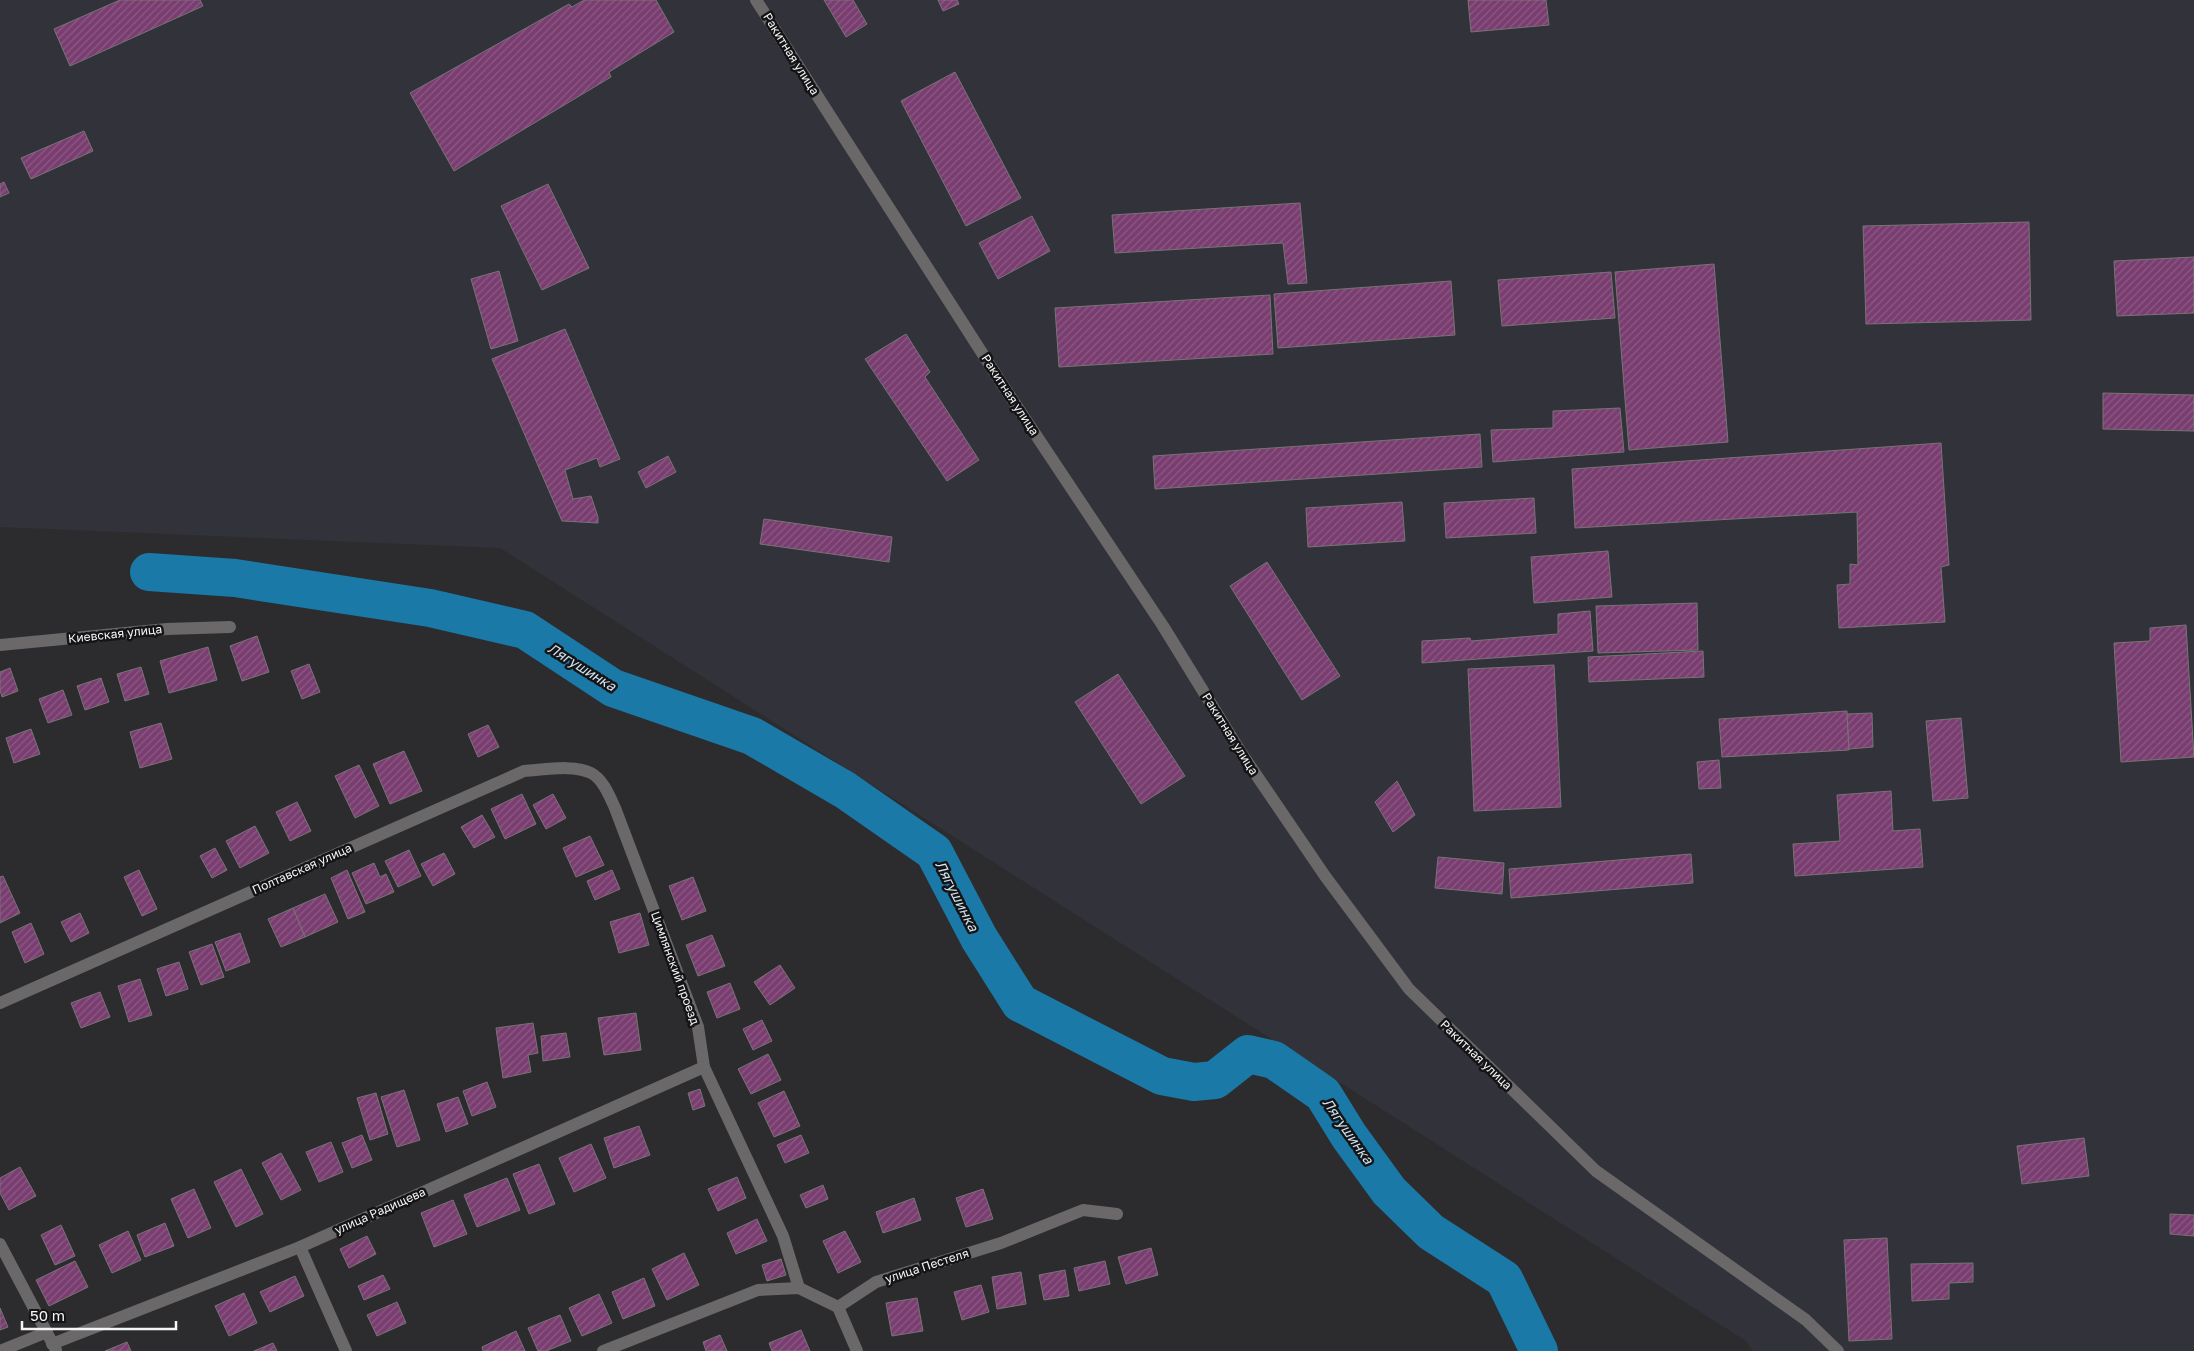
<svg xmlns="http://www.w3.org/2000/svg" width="2194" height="1351" font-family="'Golos Text',sans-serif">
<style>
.built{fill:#32323a}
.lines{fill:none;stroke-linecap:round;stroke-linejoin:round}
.river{stroke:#1a79a6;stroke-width:38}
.building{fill:url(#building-hatch);stroke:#777476}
.minor{stroke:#6a6868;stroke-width:12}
.labels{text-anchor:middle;stroke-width:5;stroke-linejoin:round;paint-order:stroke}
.street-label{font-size:12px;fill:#f5f5f6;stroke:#141416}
.water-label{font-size:14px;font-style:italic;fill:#cfe3f0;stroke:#141416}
</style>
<defs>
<pattern id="building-hatch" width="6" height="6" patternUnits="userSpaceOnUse" patternTransform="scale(1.25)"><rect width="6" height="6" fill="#793d70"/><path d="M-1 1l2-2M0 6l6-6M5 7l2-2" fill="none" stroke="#8d5a85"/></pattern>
</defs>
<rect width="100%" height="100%" fill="#2c2c2e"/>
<polygon class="built" points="0,0 2194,0 2194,1351 1753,1351 1746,1341 500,548 0,527"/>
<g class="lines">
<polyline class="river" points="149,572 235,578 430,608 525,630 613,688 752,736 845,790 934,852 979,938 1020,1003 1162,1076 1194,1082 1215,1080 1248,1054 1274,1060 1323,1094 1349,1136 1389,1191 1431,1232 1504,1279 1539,1351"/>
</g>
<g class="building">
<polygon points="120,0 200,0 203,6 70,66 54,29"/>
<polygon points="584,0 656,0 674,32 609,72 611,77 454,171 410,93 569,4 572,7"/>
<polygon points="824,0 853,0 867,24 846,37"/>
<polygon points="938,0 957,0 959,4 943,11"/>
<polygon points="1468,0 1546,0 1549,25 1471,32"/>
<polygon points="955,72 1021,198 966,226 901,101"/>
<polygon points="84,131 93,151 31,179 21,158"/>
<polygon points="4,182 9,193 0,197 0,184"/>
<polygon points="548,184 589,268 542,290 501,206"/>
<polygon points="1300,203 1307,283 1288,284 1283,243 1115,253 1112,215"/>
<polygon points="1032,216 1050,251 998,279 979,243"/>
<polygon points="2029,222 2031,320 1866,324 1863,226"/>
<polygon points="2194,257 2194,313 2117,316 2114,261"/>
<polygon points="1714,264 1728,442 1629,450 1615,272"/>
<polygon points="499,271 518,341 491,349 471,279"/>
<polygon points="1611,272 1615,318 1502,326 1498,280"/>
<polygon points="1451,281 1455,335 1278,348 1274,294"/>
<polygon points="1270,295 1273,354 1059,367 1055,308"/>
<polygon points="565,329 620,459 600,467 597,458 565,470 573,499 591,496 598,517 598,523 562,521 492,359"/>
<polygon points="906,334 930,372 925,377 979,460 947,481 865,359"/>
<polygon points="2103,393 2194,395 2194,431 2103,429"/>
<polygon points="1620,408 1624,452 1493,462 1491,430 1553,428 1553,411"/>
<polygon points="1480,434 1482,467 1155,489 1153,456"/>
<polygon points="1941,443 1949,565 1941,567 1945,622 1839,628 1837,585 1850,584 1850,564 1858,565 1857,512 1575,528 1572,469"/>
<polygon points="668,456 676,472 646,488 638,472"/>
<polygon points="1534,498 1536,533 1446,538 1444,503"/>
<polygon points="1402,502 1405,541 1308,547 1306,508"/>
<polygon points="764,519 892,537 889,562 760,544"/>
<polygon points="1608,551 1612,597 1534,603 1531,557"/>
<polygon points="1267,562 1340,676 1302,700 1230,586"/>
<polygon points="1697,603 1698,650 1598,653 1596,606"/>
<polygon points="1590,611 1593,651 1422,663 1422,641 1470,638 1471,641 1558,634 1558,614"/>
<polygon points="2186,625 2194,757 2121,762 2114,643 2150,641 2150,628"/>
<polygon points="257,636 269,672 242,681 230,646"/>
<polygon points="208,647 217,680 169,693 160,661"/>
<polygon points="1703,651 1704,677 1589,682 1588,657"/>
<polygon points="309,664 320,692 302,699 291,671"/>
<polygon points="1554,665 1561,807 1474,811 1468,669"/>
<polygon points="141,667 149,694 125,701 117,674"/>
<polygon points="10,668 18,691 2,697 0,690 0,672"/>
<polygon points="1118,674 1185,776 1141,804 1075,702"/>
<polygon points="101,678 109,702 85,710 77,686"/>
<polygon points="63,690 72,715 48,723 39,699"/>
<polygon points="1847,711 1849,750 1722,757 1719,719"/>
<polygon points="1872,713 1873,747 1849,749 1847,714"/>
<polygon points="1961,718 1968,798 1933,801 1926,721"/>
<polygon points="161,723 172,759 140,768 130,732"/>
<polygon points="488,725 499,747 478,757 468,734"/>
<polygon points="31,729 40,754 14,763 6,738"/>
<polygon points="404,751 422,791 390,804 373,764"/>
<polygon points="1719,760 1721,788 1699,789 1697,762"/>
<polygon points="359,765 379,806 355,818 335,776"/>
<polygon points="1397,781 1415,815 1393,832 1375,802"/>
<polygon points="1891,791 1893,831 1920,829 1923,867 1795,876 1793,844 1840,841 1837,795"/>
<polygon points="522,794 536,824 505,839 491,809"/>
<polygon points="553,794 566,818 546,829 533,805"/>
<polygon points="297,802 311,831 290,841 276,812"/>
<polygon points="482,815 495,837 474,848 461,827"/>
<polygon points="255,826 269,853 240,868 226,841"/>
<polygon points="590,836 604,865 576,877 563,848"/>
<polygon points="215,848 227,870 212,878 200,856"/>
<polygon points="409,850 421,876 398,887 385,861"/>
<polygon points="444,853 455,874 433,886 421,864"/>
<polygon points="1691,854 1693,883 1511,898 1509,869"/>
<polygon points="1438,857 1504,863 1502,894 1435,888"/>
<polygon points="374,863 380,877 386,874 394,892 366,904 352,873"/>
<polygon points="139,870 157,909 142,916 124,877"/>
<polygon points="347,870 365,912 348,919 331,878"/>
<polygon points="612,870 620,889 595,900 587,881"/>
<polygon points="3,876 20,913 0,923 0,877"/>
<polygon points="693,877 706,911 682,920 669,886"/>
<polygon points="325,894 338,922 305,937 293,908"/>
<polygon points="293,908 305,937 281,947 268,919"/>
<polygon points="80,913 89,933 71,942 61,922"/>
<polygon points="640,913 649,945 619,953 610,922"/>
<polygon points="31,923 44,954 25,963 12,932"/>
<polygon points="240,933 250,962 226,971 215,942"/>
<polygon points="712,935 725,966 698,976 686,945"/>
<polygon points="212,944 224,977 201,985 189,952"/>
<polygon points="179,962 188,989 166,996 157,969"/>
<polygon points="780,965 795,988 770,1005 754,982"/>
<polygon points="140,979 152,1015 129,1022 118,986"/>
<polygon points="730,983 740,1009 717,1018 707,992"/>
<polygon points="100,992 110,1017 81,1028 71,1003"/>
<polygon points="636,1013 641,1050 604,1055 598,1018"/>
<polygon points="762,1020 772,1041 753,1050 743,1029"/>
<polygon points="533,1023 538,1053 528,1055 531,1072 503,1078 496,1028"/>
<polygon points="566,1033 570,1057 543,1061 541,1036"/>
<polygon points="768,1054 781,1080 751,1094 738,1069"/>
<polygon points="487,1082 496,1107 472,1116 463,1091"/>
<polygon points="700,1089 705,1106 693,1110 688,1093"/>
<polygon points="404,1090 420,1140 397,1147 381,1097"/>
<polygon points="784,1091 800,1126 774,1137 758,1103"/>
<polygon points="376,1093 388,1134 370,1140 357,1098"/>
<polygon points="458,1097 468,1124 446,1132 437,1104"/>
<polygon points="639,1126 650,1155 614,1168 604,1138"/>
<polygon points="362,1135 372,1160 352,1168 342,1143"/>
<polygon points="801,1135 809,1153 785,1163 777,1145"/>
<polygon points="2084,1138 2089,1176 2022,1184 2017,1146"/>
<polygon points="331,1142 343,1172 319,1182 306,1152"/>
<polygon points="591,1144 606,1178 574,1192 559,1158"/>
<polygon points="281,1153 301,1190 281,1200 262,1163"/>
<polygon points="539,1164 555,1204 529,1214 513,1174"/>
<polygon points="20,1167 36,1196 9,1210 0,1193 0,1178"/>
<polygon points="241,1169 263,1214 236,1227 214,1182"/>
<polygon points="737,1177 746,1198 718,1211 708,1189"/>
<polygon points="507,1178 520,1210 477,1227 464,1195"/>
<polygon points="823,1185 828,1199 806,1208 800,1195"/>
<polygon points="194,1189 211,1228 188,1238 171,1199"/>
<polygon points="983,1189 993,1219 966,1227 956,1198"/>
<polygon points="914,1198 921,1220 883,1233 876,1212"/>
<polygon points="453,1200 467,1234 434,1247 421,1213"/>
<polygon points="2170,1214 2194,1215 2194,1236 2170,1234"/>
<polygon points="757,1219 767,1241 736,1254 727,1233"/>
<polygon points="165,1223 174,1246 145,1257 137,1235"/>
<polygon points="61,1225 75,1256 55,1265 41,1235"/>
<polygon points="128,1231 141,1260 112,1273 99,1245"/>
<polygon points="845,1231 861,1262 838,1273 823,1241"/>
<polygon points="367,1236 376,1254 349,1268 340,1249"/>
<polygon points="1887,1238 1892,1339 1849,1341 1844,1240"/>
<polygon points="1151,1248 1158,1275 1126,1284 1118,1257"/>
<polygon points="684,1253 699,1285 667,1300 652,1269"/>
<polygon points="781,1259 786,1275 767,1281 762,1265"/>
<polygon points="75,1261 88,1287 49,1306 36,1280"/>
<polygon points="1105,1261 1110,1284 1079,1291 1074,1268"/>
<polygon points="1973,1263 1973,1282 1949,1283 1949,1299 1912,1301 1911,1264"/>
<polygon points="1065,1270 1069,1296 1044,1300 1039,1275"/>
<polygon points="1021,1272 1026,1304 997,1309 992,1277"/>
<polygon points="383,1275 390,1289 364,1300 358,1286"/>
<polygon points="295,1276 304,1296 270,1312 260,1292"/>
<polygon points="644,1278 655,1306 623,1319 612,1292"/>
<polygon points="981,1285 989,1312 962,1320 954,1292"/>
<polygon points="244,1293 257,1323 229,1336 215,1306"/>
<polygon points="599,1294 612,1323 582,1336 569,1308"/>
<polygon points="917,1298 923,1331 892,1336 886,1303"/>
<polygon points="397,1302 406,1323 377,1336 367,1315"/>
<polygon points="0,1308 8,1327 0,1330"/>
<polygon points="560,1315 571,1341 546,1351 538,1351 528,1328"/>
<polygon points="801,1330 810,1351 772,1351 769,1343"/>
<polygon points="516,1331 525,1351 483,1351 482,1347"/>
<polygon points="720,1335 727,1351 706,1351 703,1342"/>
<polygon points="127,1342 131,1351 105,1351"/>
<polygon points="273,1343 277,1351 254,1351"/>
</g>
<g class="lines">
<g class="minor">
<polyline points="756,0 1000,381 1163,626 1240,751 1325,876 1409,989 1596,1171 1806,1320 1838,1351"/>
<polyline points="0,645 167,629 230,627"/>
<path d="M0 1003 524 771C543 770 574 764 591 773 603 779 610 797 615 808L698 1027 704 1067 783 1236 799 1288"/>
<polyline points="0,1244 56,1350"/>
<polyline points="300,1247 346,1351"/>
<polyline points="838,1307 857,1351"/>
<polyline points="52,1344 300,1247 704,1067"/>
<polyline points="0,1351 47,1332"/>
<polyline points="603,1351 758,1290 799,1288 838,1307 876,1282 1001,1243 1083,1210 1117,1214"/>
</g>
</g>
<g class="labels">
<g class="street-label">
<text transform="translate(791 54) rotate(58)" y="4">Ракитная улица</text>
<text transform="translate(1010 395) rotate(57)" y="4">Ракитная улица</text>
<text transform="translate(115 634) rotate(-6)" y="4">Киевская улица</text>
<text transform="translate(1230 734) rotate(58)" y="4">Ракитная улица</text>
<text transform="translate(302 869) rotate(-24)" y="4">Полтавская улица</text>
<text transform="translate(675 968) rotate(70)" y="4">Цимлянский проезд</text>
<text transform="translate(1476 1055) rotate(44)" y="4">Ракитная улица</text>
<text transform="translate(380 1211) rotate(-24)" y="4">улица Радищева</text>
<text transform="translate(927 1266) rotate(-18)" y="4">улица Пестеля</text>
</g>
<g class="water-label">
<text transform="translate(582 667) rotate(32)" y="5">Лягушинка</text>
<text transform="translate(957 896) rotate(63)" y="5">Лягушинка</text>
<text transform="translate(1348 1131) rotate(55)" y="5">Лягушинка</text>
</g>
</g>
<path d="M22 1321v8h154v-8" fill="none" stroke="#f5f5f6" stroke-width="2.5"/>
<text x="30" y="1321" font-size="15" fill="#f5f5f6" stroke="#141416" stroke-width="4" paint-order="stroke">50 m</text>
</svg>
